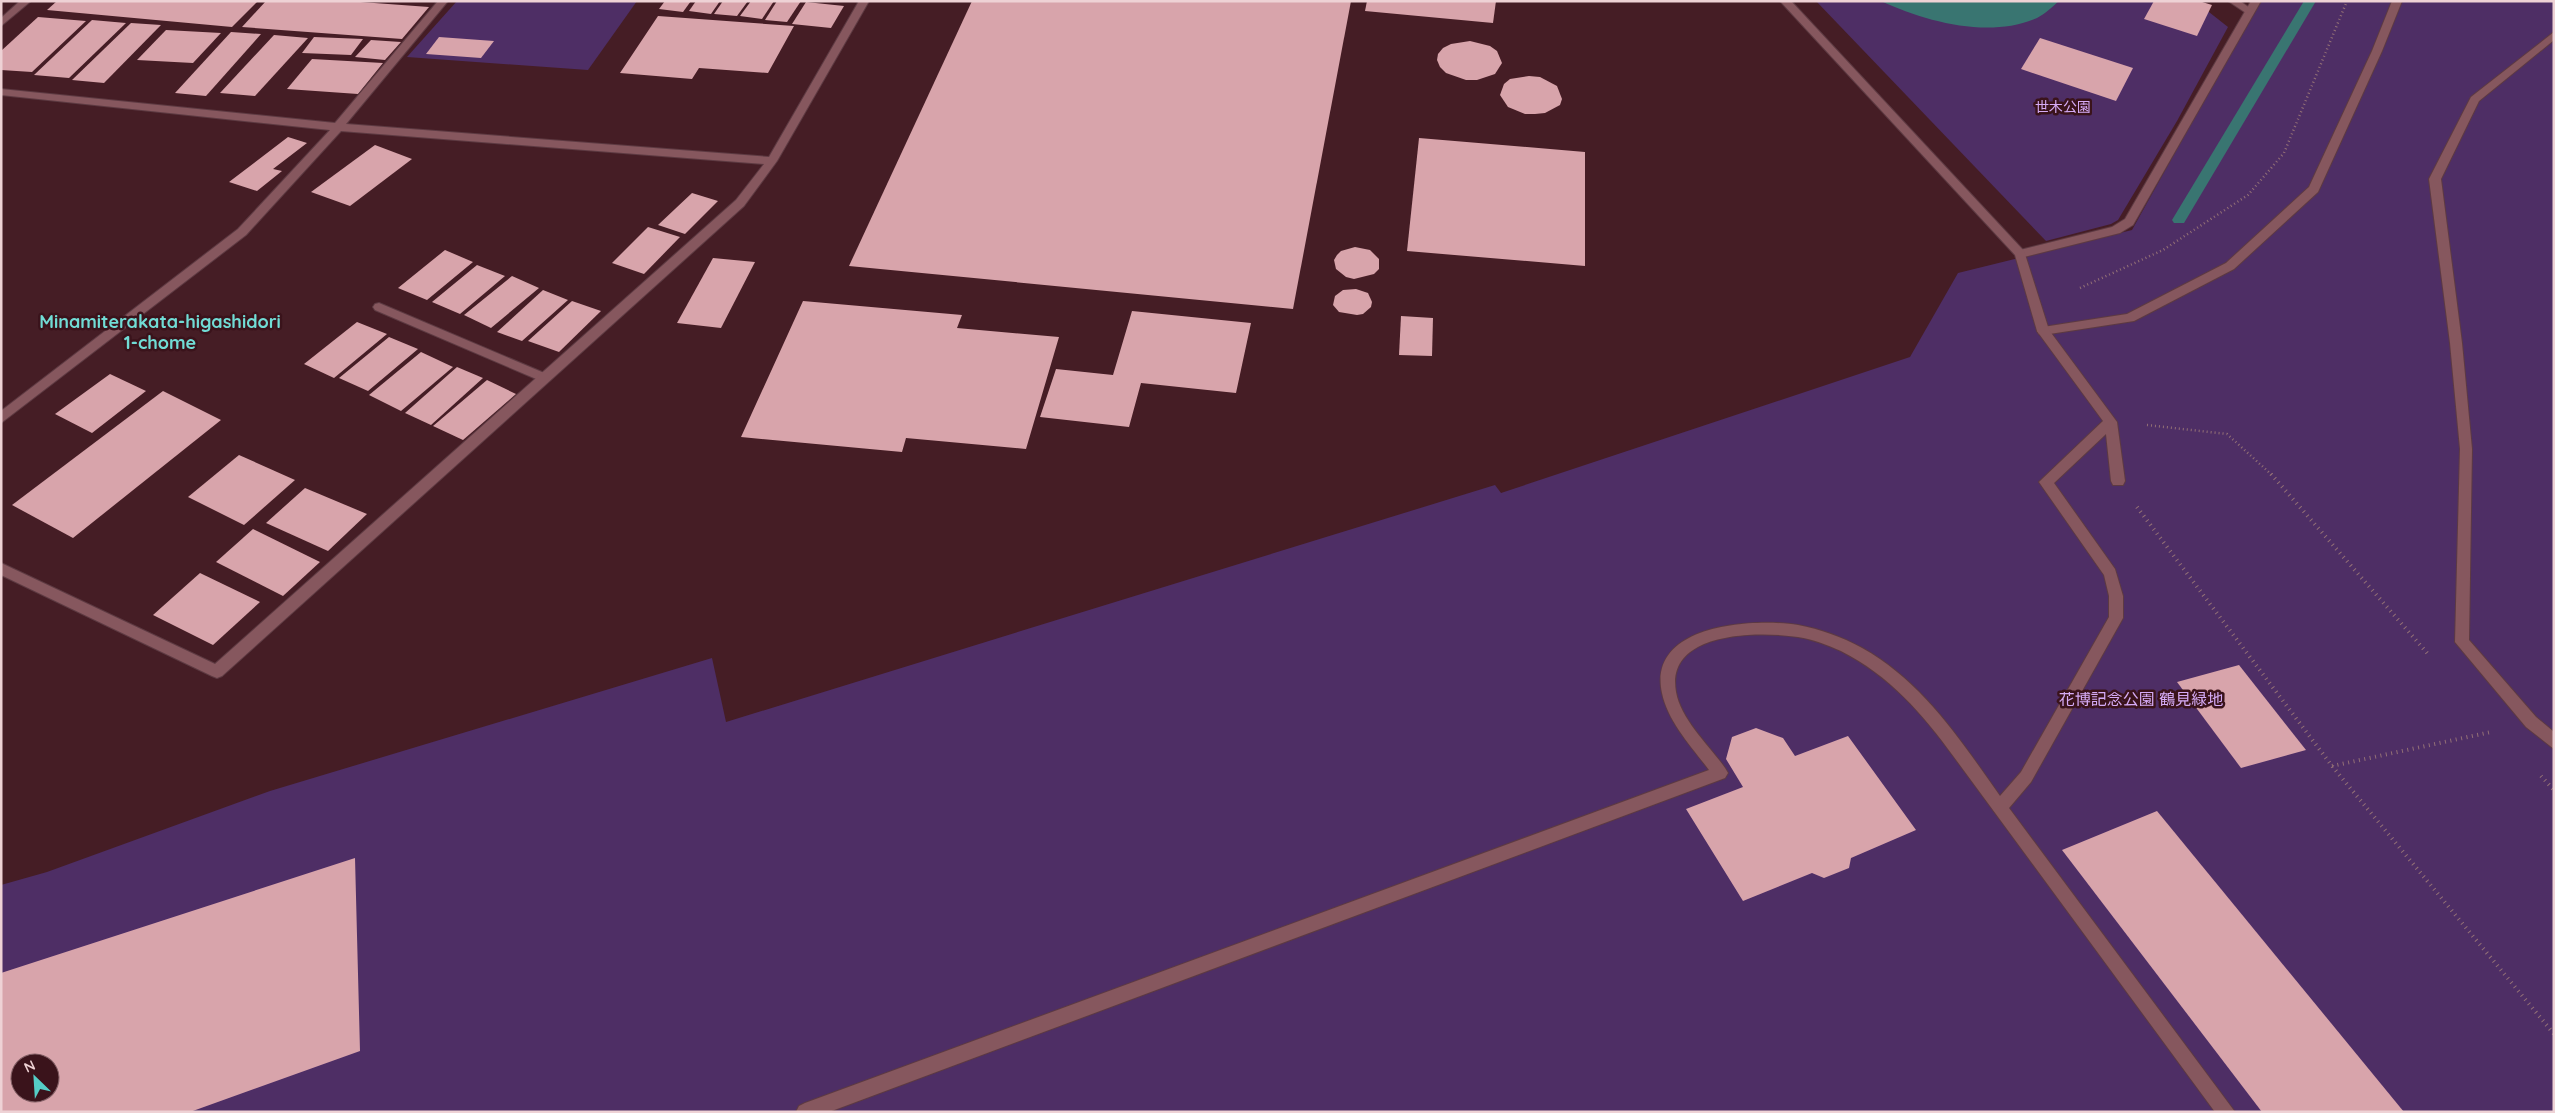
<svg xmlns="http://www.w3.org/2000/svg" width="2555" height="1113" font-family="Quicksand,'Noto Sans JP',sans-serif">
<style>
.green{fill:#4e2e65;fill-rule:evenodd}
.water{fill:#397571}
.lines{fill:none;stroke-linecap:round;stroke-linejoin:round}
.stream{fill:#397571;fill-rule:evenodd}
.building{fill:#d8a4ab;fill-rule:evenodd}
.service-casing{stroke:#5d3a42;stroke-width:2}
.pedestrian-casing{stroke:#5d3a42;stroke-width:2}
.minor-casing{stroke:#5d3a42;stroke-width:2}
.path-far1{stroke:#937076;stroke-width:2.5;stroke-dasharray:1 3;stroke-linecap:butt}
.path{stroke:#937076;stroke-width:4;stroke-dasharray:1 4.5;stroke-linecap:butt}
.service{fill:#86575e;fill-rule:evenodd}
.pedestrian{fill:#86575e;fill-rule:evenodd}
.minor{fill:#86575e;fill-rule:evenodd}
.labels{text-anchor:middle;stroke-width:5;stroke-linejoin:round;paint-order:stroke}
.far-park-label{font-size:14px;fill:#d5abf6;stroke:#3a131b}
.park-label{font-size:16px;fill:#d5abf6;stroke:#3a131b}
.neighbourhood-label{font-size:18px;font-weight:bold;fill:#71dcd5;stroke:#3a131b}
</style>
<rect width="100%" height="100%" fill="#451d25"/>
<g class="green">
<polygon points="457,1 637,1 588,70 407,57"/>
<polygon points="1816,1 2195,1 2228,27 2177,121 2118,220 2111,224 2046,241"/>
<path d="M2259 1H2554V1112H1V885L47 872 270 791 712 658 726 722 1495 485 1501 493 1910 357 1958 273 2132 230ZM20 1063H50V1093H20Z"/>
</g>
<path class="water" d="M1881 1H2059C2052 7 2045 14 2037 18 1989 39 1927 22 1881 1Z"/>
<g class="lines">
<polygon class="stream" points="2304,1 2316,1 2184,223 2174,223 2172,220"/>
</g>
<g class="building">
<polygon points="57,1 258,1 232,27 47,10"/>
<polygon points="266,1 347,1 429,7 402,39 242,27"/>
<polygon points="665,1 691,1 683,12 659,9"/>
<polygon points="696,1 720,1 711,14 689,11"/>
<polygon points="723,1 748,1 737,16 714,14"/>
<polygon points="751,1 774,1 762,19 740,16"/>
<polygon points="777,1 801,1 787,22 765,20"/>
<polygon points="972,1 1351,1 1293,309 849,266"/>
<polygon points="1367,1 1496,1 1493,23 1365,11"/>
<polygon points="2154,1 2199,1 2212,5 2197,36 2144,19"/>
<polygon points="806,2 844,6 831,28 792,24"/>
<polygon points="658,16 794,26 768,73 699,68 692,79 620,73"/>
<polygon points="38,17 86,21 32,72 1,70 1,51"/>
<polygon points="92,20 126,23 69,78 34,75"/>
<polygon points="131,23 161,25 104,83 72,80"/>
<polygon points="166,30 221,33 193,63 137,60"/>
<polygon points="231,32 261,34 206,96 175,93"/>
<polygon points="274,35 308,38 255,96 220,93"/>
<polygon points="314,37 363,39 351,55 302,53"/>
<polygon points="439,37 494,41 481,58 426,54"/>
<polygon points="2040,38 2133,68 2116,101 2021,69"/>
<polygon points="371,40 401,42 385,60 355,57"/>
<polygon points="1470,41 1490,46 1497,51 1502,63 1495,74 1477,80 1466,80 1446,73 1440,67 1437,60 1438,54 1443,48 1451,44"/>
<polygon points="312,59 383,63 358,94 287,89"/>
<polygon points="1529,76 1540,77 1557,86 1562,99 1560,105 1545,113 1535,114 1525,114 1508,107 1500,95 1504,84 1510,79"/>
<polygon points="288,137 307,143 273,169 282,171 257,191 229,182"/>
<polygon points="1419,138 1585,152 1585,266 1407,251"/>
<polygon points="375,145 412,159 350,206 311,192"/>
<polygon points="692,193 718,201 685,234 658,225"/>
<polygon points="648,227 680,237 644,274 612,263"/>
<polygon points="1355,247 1370,250 1379,259 1379,269 1374,274 1354,279 1346,277 1336,269 1334,260 1337,255 1341,251"/>
<polygon points="445,250 473,262 427,300 398,288"/>
<polygon points="713,258 755,262 721,328 677,323"/>
<polygon points="477,265 505,276 460,314 432,302"/>
<polygon points="512,276 539,288 491,328 464,315"/>
<polygon points="1356,289 1368,293 1372,302 1371,307 1363,314 1357,315 1339,312 1333,305 1335,296 1343,290"/>
<polygon points="543,290 568,300 522,341 497,332"/>
<polygon points="572,301 601,311 559,352 528,341"/>
<polygon points="803,301 962,315 957,328 1059,337 1026,449 906,438 902,452 741,437"/>
<polygon points="1132,311 1251,323 1236,393 1141,383 1129,427 1040,417 1056,369 1113,375"/>
<polygon points="1401,316 1433,318 1432,356 1399,355"/>
<polygon points="357,322 387,334 334,378 304,364"/>
<polygon points="389,337 418,349 368,391 339,378"/>
<polygon points="421,352 453,367 401,411 369,395"/>
<polygon points="457,367 483,378 431,425 405,413"/>
<polygon points="110,374 146,391 92,433 55,414"/>
<polygon points="487,380 516,394 463,440 433,426"/>
<polygon points="163,391 221,420 73,538 12,505"/>
<polygon points="239,455 295,480 244,525 188,497"/>
<polygon points="305,488 367,514 328,551 266,523"/>
<polygon points="253,529 320,562 283,596 216,562"/>
<polygon points="200,573 260,602 213,645 153,615"/>
<polygon points="2239,665 2306,750 2241,768 2177,682"/>
<polygon points="1756,728 1783,738 1795,756 1848,736 1916,830 1851,858 1849,868 1824,878 1812,873 1743,901 1686,809 1743,787 1726,759 1732,737"/>
<polygon points="2157,811 2404,1112 2262,1112 2062,850"/>
<path d="M355 858 360 1051 190 1112H1V973ZM20 1063H50V1093H20Z"/>
</g>
<g class="lines">
<defs>
<g id="service">
<polygon points="2251,1 2261,1 2133,225 2120,233 2020,258 2016,257 2016,251 2112,227 2125,219"/>
<polygon points="2392,1 2402,1 2382,51 2318,192 2234,269 2134,321 2043,335 2039,334 2037,331 2039,328 2043,327 2127,314 2226,263 2309,187 2372,51"/>
<polygon points="379,303 549,375 551,378 545,383 541,381 375,310 373,307 375,304"/>
</g>
<g id="pedestrian">
<path d="M1780 1H1791L2024 251 2049 330 2117 422 2125 481 2123 485H2113L2111 481 2106 434 2054 483 2115 569 2123 596V618L2031 782 2009 808 2235 1112H2215L1954 757C1923 714 1889 675 1841 651 1827 645 1813 639 1798 637 1759 631 1665 631 1676 692 1681 720 1709 745 1725 768L1728 773 1725 778 829 1112H796L799 1106 805 1103 1709 770C1692 747 1668 722 1662 693 1647 624 1753 618 1798 625 1820 629 1842 637 1862 648 1923 682 1961 741 2000 796L2021 772 2109 617V596L2104 575 2039 482 2103 421 2037 331 2015 255Z"/>
<polygon points="2554,32 2554,40 2479,101 2441,179 2462,343 2472,449 2469,640 2536,717 2554,732 2554,749 2526,727 2455,642 2460,449 2450,343 2429,179 2471,97"/>
</g>
<g id="minor">
<polygon points="20,1 31,1 1,26 1,18"/>
<polygon points="438,1 448,1 346,124 769,157 859,1 869,1 777,161 744,206 222,676 217,678 212,676 1,575 1,563 215,664 736,200 764,164 341,131 246,235 1,423 1,411 238,229 330,130 1,95 1,89 335,123"/>
<polygon points="2228,1 2240,1 2254,11 2246,13"/>
</g>
</defs>
<use href="#service" class="service-casing"/>
<use href="#pedestrian" class="pedestrian-casing"/>
<use href="#minor" class="minor-casing"/>
<g class="path-far1">
<polyline points="2080,288 2163,250 2248,195 2284,153 2347,1"/>
<polyline points="2147,425 2227,434 2273,476"/>
</g>
<g class="path">
<polyline points="2271,474 2428,654"/>
<polyline points="2137,507 2332,766 2554,1034"/>
<polyline points="2332,766 2491,732"/>
<polyline points="2541,776 2554,790"/>
</g>
<use href="#service" class="service"/>
<use href="#pedestrian" class="pedestrian"/>
<use href="#minor" class="minor"/>
</g>
<g class="labels">
<g class="far-park-label">
<text x="2063" y="112">世木公園</text>
</g>
<g class="park-label">
<text x="2141" y="705">花博記念公園 鶴見緑地</text>
</g>
<g class="neighbourhood-label">
<text x="160" y="328">Minamiterakata-higashidori<tspan x="160" dy="21">1-chome</tspan></text>
</g>
</g>
<rect width="2555" height="1113" fill="none" stroke="#eed2d5" stroke-width="5"/>
<g transform="translate(35 1078) rotate(335)"><circle r="24" fill="#3a131b" stroke="#825f65"/>
<path d="M0-4L9 19L0 12L-9 19Z" fill="#55cdc6"/>
<text y="-8" font-size="14" font-weight="bold" text-anchor="middle" fill="#eed2d5">N</text>
</g>
</svg>
